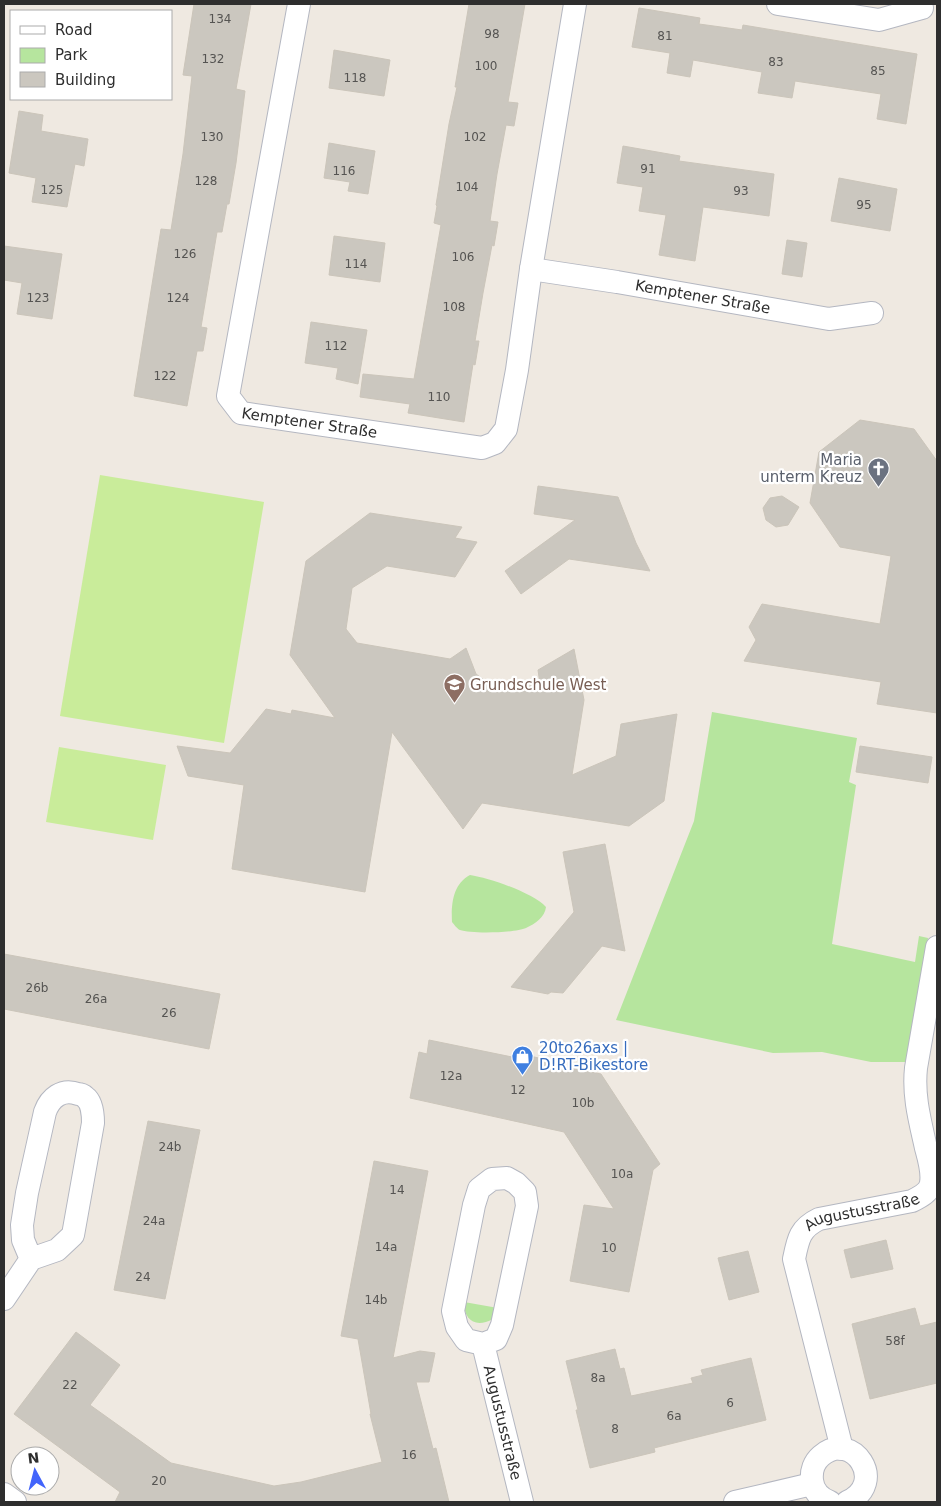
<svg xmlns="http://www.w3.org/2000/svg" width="941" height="1506" font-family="'DejaVu Sans',sans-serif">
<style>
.green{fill:#b6e59e}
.pitch{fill:#c9ec9a}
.building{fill:#cbc7bf;stroke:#cbc5ba}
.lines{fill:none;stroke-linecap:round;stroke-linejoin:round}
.minor-casing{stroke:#b4b7c1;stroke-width:24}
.minor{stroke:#fff;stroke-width:22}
.labels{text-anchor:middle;stroke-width:4.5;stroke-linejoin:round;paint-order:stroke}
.number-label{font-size:12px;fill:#555452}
.street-label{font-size:15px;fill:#2e2e2e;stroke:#fff}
.worship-label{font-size:15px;fill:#5b616d;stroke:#fff;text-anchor:end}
.education-label{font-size:15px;fill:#785e54;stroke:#fff;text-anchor:start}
.shop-label{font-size:15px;fill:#366cbe;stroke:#fff;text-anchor:start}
</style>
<rect width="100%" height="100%" fill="#efe9e1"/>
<g class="green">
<polygon points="712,712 857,738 849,782 856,785 832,944 915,962 919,936 928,938 908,1062 871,1062 822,1052 773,1053 616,1020 694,821"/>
<path d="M470 875C490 878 533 893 546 907 545 917 535 924 526 928 515 933 471 934 460 930 457 929 454 924 452 922 451 904 453 884 470 875Z"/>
<path d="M464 1302 498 1308 493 1319C476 1328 464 1321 464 1302Z"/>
</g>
<g class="pitch">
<polygon points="100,475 264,502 224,743 60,716"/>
<polygon points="59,747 166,765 153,840 46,822"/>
</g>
<g class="building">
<polygon points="194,4 251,4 236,89 245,91 236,163 229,204 227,204 222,232 217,232 201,327 207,328 203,351 197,351 187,406 134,396 161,229 171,230 183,154 192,76 183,75"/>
<polygon points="469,4 525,4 508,102 518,103 514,126 506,125 497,174 490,221 498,222 494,246 492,245 483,293 475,341 479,341 475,365 473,364 464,422 408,413 410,404 360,397 363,374 414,379 441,225 434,223 437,206 436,205 449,124 457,87 455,87"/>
<polygon points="639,8 700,18 699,24 721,27 742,30 743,25 917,54 906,124 877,119 881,94 795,81 792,98 758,93 762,72 693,60 690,77 667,73 670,53 632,47"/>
<polygon points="334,50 390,60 384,96 329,88"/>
<polygon points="19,111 43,115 41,131 88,139 84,166 75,164 67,207 32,202 36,178 9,173"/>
<polygon points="329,143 375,151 368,194 348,191 350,182 324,178"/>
<polygon points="623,146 680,156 679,161 774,174 769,216 703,207 695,261 659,255 666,215 639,211 643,187 617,183"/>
<polygon points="839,178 897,189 890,231 831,221"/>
<polygon points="334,236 385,243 380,282 329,275"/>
<polygon points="787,240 807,243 802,277 782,274"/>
<polygon points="4,246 62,254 52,319 17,314 22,283 4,280"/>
<polygon points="311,322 367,330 358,384 336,379 338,368 305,363"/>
<polygon points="860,420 914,429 937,461 937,713 877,704 881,682 744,661 756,640 749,627 762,604 880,624 891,556 840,547 810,503 819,452"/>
<polygon points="538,486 618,497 636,543 650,571 569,559 521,594 505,571 575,520 534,514"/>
<polygon points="782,496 799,507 788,525 776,527 766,520 763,508 770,498"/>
<polygon points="370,513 462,527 455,538 477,542 455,577 387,566 352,588 346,629 357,643 450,659 466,648 476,674 501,692 540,684 538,670 574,649 584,700 572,775 616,756 621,724 677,714 664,801 629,826 482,803 463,829 392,732 365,892 232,869 244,785 188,776 177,746 230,753 266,709 291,714 292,710 335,718 290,655 306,561"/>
<polygon points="860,746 932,757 928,783 856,772"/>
<polygon points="605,844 625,951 602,946 563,993 551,992 548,994 511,987 574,912 563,852"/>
<polygon points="4,954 220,994 209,1049 4,1009"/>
<polygon points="429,1040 512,1057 513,1052 547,1060 546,1063 601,1074 660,1164 653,1170 629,1292 570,1281 584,1205 614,1209 564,1132 410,1098 419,1052 427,1054"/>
<polygon points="148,1121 200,1130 165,1299 114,1290"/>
<polygon points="374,1161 428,1171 393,1358 420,1351 435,1353 429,1382 416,1382 433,1449 436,1448 449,1502 115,1502 120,1492 14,1414 76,1332 120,1365 90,1405 171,1463 274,1486 301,1482 382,1462 370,1414 371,1414 358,1339 341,1336"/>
<polygon points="886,1240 893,1269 851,1278 844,1250"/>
<polygon points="748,1251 759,1292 729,1300 718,1258"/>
<polygon points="915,1308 920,1326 937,1322 937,1383 870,1399 852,1324"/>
<polygon points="615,1349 620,1369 624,1368 631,1396 693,1383 691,1378 703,1375 701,1370 751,1358 766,1420 654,1448 655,1452 590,1468 576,1410 578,1410 566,1361"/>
</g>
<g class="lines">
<defs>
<g id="minor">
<path id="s1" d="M299 4 228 396 241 413 482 448 495 443 506 429 517 370 531 269 575 4"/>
<polyline points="778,4 879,20 922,8"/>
<path id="s2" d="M531 269 617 282 829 319 872 313"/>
<path d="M4 1299 31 1259 57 1250 73 1235 93 1123C93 1115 92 1102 85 1097 83 1095 80 1094 78 1094 62 1088 50 1098 45 1112L27 1193 22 1225 23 1240 31 1259"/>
<path id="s3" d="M483 1344 466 1340 457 1327 453 1311 474 1205 479 1189 492 1179 507 1178 516 1183 525 1192 527 1206 502 1325 496 1339 483 1344 522 1502"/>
<path id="s4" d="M842 1449 794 1259C798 1239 800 1228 819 1219L912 1201C920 1197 930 1192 931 1183 933 1172 929 1159 926 1148 920 1121 913 1096 916 1068L937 947"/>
<polyline points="4,1494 15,1502"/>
<polyline points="735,1502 812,1484"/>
<path d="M830 1502C820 1498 813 1491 812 1480 811 1471 814 1462 821 1456 852 1429 889 1483 847 1502"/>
</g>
</defs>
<use href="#minor" class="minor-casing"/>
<use href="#minor" class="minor"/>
</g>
<defs>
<symbol id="church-pin" viewBox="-11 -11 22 30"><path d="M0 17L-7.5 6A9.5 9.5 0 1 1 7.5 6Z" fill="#6b7280" stroke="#fff"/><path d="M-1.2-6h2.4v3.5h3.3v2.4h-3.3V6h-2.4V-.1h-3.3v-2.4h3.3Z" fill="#fff"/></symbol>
<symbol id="school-pin" viewBox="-11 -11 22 30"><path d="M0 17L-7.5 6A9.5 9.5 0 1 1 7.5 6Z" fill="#8d6e63" stroke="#fff"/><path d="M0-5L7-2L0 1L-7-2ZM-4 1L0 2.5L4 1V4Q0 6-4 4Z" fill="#fff"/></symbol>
<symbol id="shop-pin" viewBox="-11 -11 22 30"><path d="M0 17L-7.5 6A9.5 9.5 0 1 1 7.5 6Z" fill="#3f7fe0" stroke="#fff"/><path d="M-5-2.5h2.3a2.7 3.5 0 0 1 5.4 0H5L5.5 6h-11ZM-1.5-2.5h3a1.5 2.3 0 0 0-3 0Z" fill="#fff"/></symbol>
</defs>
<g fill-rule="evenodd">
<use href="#church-pin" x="866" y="456" width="25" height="34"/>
<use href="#school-pin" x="442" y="672" width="25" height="34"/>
<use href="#shop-pin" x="510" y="1044" width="25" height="34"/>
</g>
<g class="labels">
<g class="number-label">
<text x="220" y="23">134</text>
<text x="492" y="38">98</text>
<text x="665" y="40">81</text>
<text x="213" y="63">132</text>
<text x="776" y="66">83</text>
<text x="486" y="70">100</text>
<text x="878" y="75">85</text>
<text x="355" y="82">118</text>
<text x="212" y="141">130</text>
<text x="475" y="141">102</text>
<text x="648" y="173">91</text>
<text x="344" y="175">116</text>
<text x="206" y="185">128</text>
<text x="467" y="191">104</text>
<text x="52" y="194">125</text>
<text x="741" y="195">93</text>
<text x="864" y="209">95</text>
<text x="185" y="258">126</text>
<text x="463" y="261">106</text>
<text x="356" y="268">114</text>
<text x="38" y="302">123</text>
<text x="178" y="302">124</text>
<text x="454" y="311">108</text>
<text x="336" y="350">112</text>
<text x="165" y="380">122</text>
<text x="439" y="401">110</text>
<text x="37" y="992">26b</text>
<text x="96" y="1003">26a</text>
<text x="169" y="1017">26</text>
<text x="451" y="1080">12a</text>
<text x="518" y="1094">12</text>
<text x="583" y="1107">10b</text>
<text x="170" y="1151">24b</text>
<text x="622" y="1178">10a</text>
<text x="397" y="1194">14</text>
<text x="154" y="1225">24a</text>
<text x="386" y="1251">14a</text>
<text x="609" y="1252">10</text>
<text x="143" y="1281">24</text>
<text x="376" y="1304">14b</text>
<text x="895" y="1345">58f</text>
<text x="598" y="1382">8a</text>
<text x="70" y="1389">22</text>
<text x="730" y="1407">6</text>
<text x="674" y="1420">6a</text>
<text x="615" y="1433">8</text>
<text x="409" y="1459">16</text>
<text x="159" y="1485">20</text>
</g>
<g class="street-label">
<text dy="5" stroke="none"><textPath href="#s2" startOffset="174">Kemptener Straße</textPath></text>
<text dy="5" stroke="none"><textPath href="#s1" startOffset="489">Kemptener Straße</textPath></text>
<text dy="5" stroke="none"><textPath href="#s4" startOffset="289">Augustusstraße</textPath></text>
<text dy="5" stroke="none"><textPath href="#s3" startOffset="475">Augustusstraße</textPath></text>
</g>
<g class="worship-label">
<text x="862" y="465">Maria<tspan x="862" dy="17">unterm Kreuz</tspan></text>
</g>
<g class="education-label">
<text x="470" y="690">Grundschule West</text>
</g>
<g class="shop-label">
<text x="539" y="1053">20to26axs |<tspan x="539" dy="17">D!RT-Bikestore</tspan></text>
</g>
</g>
<rect width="941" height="1506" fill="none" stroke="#2e2e2e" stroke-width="10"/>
<rect x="10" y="10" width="162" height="90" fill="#ffffff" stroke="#ababab"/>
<rect x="20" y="26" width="25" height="8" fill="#ffffff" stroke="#ababab"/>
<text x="55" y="35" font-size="15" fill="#2e2e2e">Road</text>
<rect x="20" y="48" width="25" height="15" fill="#b6e59e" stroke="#ababab"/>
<text x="55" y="60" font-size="15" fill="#2e2e2e">Park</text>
<rect x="20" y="72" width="25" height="15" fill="#cbc7bf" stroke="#ababab"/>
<text x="55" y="85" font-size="15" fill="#2e2e2e">Building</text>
<g transform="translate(35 1471) rotate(353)"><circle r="24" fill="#ffffff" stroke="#ababab"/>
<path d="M0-4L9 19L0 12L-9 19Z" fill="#4264fb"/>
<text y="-8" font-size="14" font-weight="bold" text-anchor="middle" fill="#2e2e2e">N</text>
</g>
</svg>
